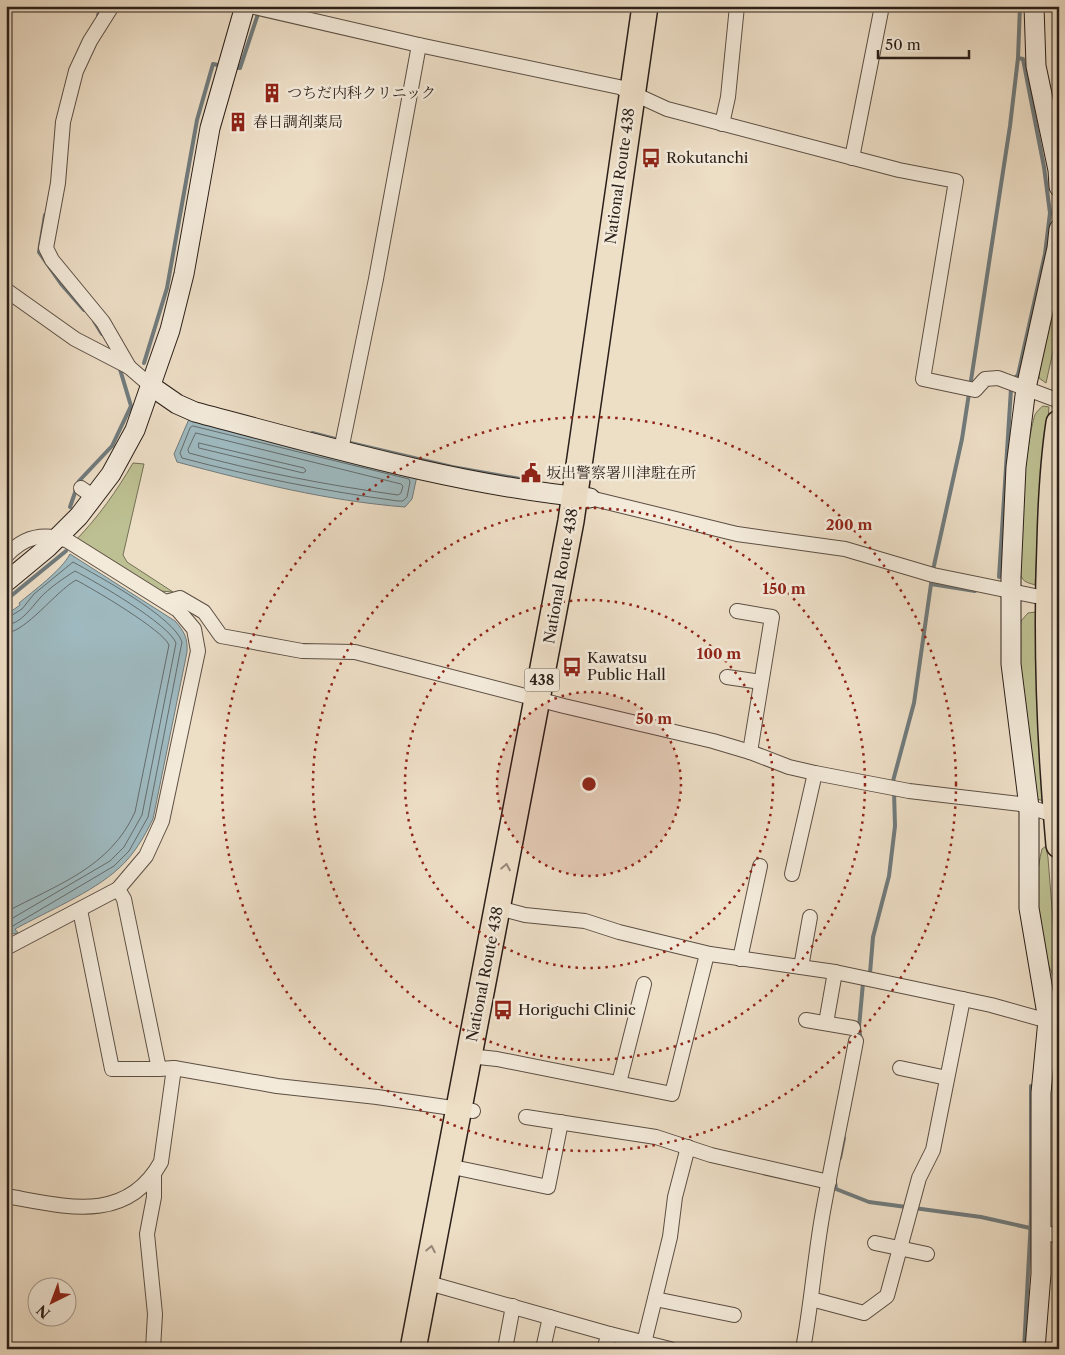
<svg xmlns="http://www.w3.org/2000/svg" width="1065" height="1355" font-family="'Libre Caslon Text','Noto Serif JP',serif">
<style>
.green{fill:#bdc092;stroke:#747056}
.water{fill:#9eb9bf;stroke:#707b7d}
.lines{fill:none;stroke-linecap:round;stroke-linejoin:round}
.shore{stroke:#646c6c;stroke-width:1}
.stream{stroke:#707b7d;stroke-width:4}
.street-casing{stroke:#5c4f44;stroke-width:16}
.secondary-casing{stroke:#2b1f19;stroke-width:21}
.highway-casing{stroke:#2b1f19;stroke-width:28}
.street{stroke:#f3eada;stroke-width:14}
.secondary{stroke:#f3eada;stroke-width:19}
.highway{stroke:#eddec6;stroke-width:25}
.oneway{stroke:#968878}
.ring{fill:none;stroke:#8f2418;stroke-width:2.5;stroke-dasharray:2.5 5}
.labels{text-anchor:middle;stroke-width:5;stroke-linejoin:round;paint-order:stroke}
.shield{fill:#f3eada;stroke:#675c53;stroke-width:1}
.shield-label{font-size:14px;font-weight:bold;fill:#2b1f19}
.poi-label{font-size:15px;fill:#2b1f19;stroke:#f3eada;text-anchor:start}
.street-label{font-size:15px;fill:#2b1f19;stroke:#f3eada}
.centre{fill:#8f2418;stroke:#f3eada;stroke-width:2.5}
.ring-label{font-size:15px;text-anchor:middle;font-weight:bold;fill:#8f2418;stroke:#f3eada;stroke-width:5;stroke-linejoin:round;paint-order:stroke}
</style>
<rect width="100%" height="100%" fill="#eddec6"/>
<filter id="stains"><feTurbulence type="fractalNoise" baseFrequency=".004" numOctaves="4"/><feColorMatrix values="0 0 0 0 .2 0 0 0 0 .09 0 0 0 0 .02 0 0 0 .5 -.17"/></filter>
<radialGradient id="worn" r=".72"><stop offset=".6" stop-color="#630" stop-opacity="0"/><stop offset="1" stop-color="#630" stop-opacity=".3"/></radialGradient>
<g class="green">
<polygon points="1059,280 1059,324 1046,383 1039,378 1039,372"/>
<path d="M1043 406 1049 407 1038 531 1035 585C1030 583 1025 583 1022 578 1012 561 1027 441 1034 418 1035 413 1039 409 1043 406Z"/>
<path d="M133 463 144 464 123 555 127 562 173 592 160 591 76 540C99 516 116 492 133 463Z"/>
<polygon points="1036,612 1036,672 1044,801 1037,799 1018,643 1021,621 1028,613"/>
<path d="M1046 846 1048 858 1058 984C1035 948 1032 889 1042 849Z"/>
</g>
<g class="water">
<path d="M189 419 417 476 412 499 405 507C328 501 252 482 177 462L174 454Z"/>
<path d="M70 554 175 621C184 631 188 638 187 652L153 819C144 837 134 855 118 869 93 892 46 912 15 929L18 933 6 935V615L20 605 19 603C32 592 62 570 70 554Z"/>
</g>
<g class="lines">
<g class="shore">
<path d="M193 426 409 479 410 482 407 497 403 501H398C324 491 254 477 182 458L180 453 190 428Z"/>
<path d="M196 433 401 484 403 486 401 493 398 495C327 485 258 472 189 453L188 450Z"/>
<polygon points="199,443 304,468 306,471 303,473 199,448"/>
<path d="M6 619 22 609 34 594 73 562C98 576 174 617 182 642L148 817 129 851 114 866 6 930"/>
<path d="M6 625C21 624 31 608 40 598 49 588 64 578 75 571 96 582 169 624 176 643L142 815 124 847 110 861 6 922"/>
<path d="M6 633C26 632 55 592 76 580 93 589 163 630 169 645L135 812C110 868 56 885 6 912"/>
</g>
<g class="stream">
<polyline points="98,15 103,6"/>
<polyline points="238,68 240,68 259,11"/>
<polyline points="45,215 39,252 62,285 84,310"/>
<polyline points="94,321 102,334"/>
<polyline points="144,363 167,288 197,120 213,64 218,65"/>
<polyline points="1013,379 1018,375 1045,254 1050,213 1044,167 1023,59 1018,58 1020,6"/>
<polyline points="312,433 339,440"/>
<polyline points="346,442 452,467 520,479"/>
<polyline points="70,507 79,481 112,446 131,406 119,366"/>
<polyline points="999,577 1011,389"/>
<polyline points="931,584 975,591"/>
<polyline points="6,600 66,551"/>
<polyline points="893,781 914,703 933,570 962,439 1010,126 1018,58"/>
<polyline points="870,973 873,937 889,876 895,826 894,791"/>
<polyline points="861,1042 859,1027 863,983"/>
<polyline points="840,1158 844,1138"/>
<polyline points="835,1182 836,1189 869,1202 981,1217 1030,1228"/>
<polyline points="1024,1349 1031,1219 1031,1086"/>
</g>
<defs>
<g id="street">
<polyline points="112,6 90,41 76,71 63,122 58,183 46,248 52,260 103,322 129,367"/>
<polyline points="250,6 419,45 619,87 667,109 899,170 956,181 923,379 975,390 985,379 998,378 1054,399"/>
<polyline points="722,124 728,97 737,6"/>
<polyline points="852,158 882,6"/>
<polyline points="6,290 75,339 129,367 151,386"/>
<polyline points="341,450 376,279 419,45"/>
<polyline points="81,488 94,497"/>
<polyline points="590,498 737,534 845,549 933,575 1035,596"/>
<path d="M6 556C24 536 44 532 68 541L178 610 194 629 198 651 162 821 146 856 118 889 6 948"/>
<polyline points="166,602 180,598 204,612 221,636 302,651 355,652 564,706 713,741 750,752 789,767 815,773 909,791 1020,804 1045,812"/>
<polyline points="737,611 772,617 750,752"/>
<polyline points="727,677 761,682"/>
<polyline points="792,874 815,773"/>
<polyline points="118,889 124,899 159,1069 174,1068 277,1086 377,1097 473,1111"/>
<polyline points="498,908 525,915 585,921 619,932 710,954 835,972 916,989 991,1005 1059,1024"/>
<polyline points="80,910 112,1069 159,1069"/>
<polyline points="740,959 760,866"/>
<polyline points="801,967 810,917"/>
<polyline points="806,1020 853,1028"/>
<polyline points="826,1023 835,972"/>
<polyline points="469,1056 497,1059 672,1094 707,954"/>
<polyline points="900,1068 947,1078"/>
<polyline points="619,1083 644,984"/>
<polyline points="526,1117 656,1137 711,1155 829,1182"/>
<polyline points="448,1166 548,1187 561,1122"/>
<path d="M6 1196C64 1206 126 1225 161 1162L174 1068"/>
<polyline points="1042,1232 1059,1236"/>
<polyline points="875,1243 927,1254"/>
<polyline points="425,1282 606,1333 670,1349"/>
<polyline points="655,1299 734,1315"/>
<polyline points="811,1299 864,1313 887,1296 919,1178 933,1150 963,999"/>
<polyline points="644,1343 670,1237 675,1197 688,1147"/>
<polyline points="153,1349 155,1314 147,1234 154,1197 154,1174"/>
<polyline points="505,1349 513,1306"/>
<polyline points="543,1349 550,1317"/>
<polyline points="604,1349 609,1334"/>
<path d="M803 1349C812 1301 815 1253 824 1206 834 1151 846 1096 856 1041"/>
</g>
<g id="secondary">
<polyline points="1034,6 1036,66 1058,170 1059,187"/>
<path d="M151 386 177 404 195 412C325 446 456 485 590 498"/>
<polyline points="6,582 47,548 79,516 111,474 135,430 170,330 184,274 210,128 245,6"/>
<polyline points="1035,1349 1041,1274 1041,1093 1048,1020 1029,908 1029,807 1011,664 1011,577 1016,467 1026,388 1057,248 1059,229"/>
</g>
<g id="highway">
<path d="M1059 423C1053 463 1051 504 1050 544 1046 645 1050 745 1059 845"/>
<polyline points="413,1349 571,521 645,6"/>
</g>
</defs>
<use href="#street" class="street-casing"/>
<use href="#secondary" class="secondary-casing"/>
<use href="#highway" class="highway-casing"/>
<use href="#street" class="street"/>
<use href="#secondary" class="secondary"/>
<use href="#highway" class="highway"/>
</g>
<defs><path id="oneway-chevron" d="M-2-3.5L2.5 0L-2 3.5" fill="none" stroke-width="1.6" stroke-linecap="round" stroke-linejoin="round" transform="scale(1.25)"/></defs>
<g class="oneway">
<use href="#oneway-chevron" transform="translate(506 867) rotate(-79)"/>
<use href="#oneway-chevron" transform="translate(431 1249) rotate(-79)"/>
</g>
<circle cx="589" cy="784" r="92" fill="#8f2418" fill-opacity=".12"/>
<g class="ring">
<circle cx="589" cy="784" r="92"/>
<circle cx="589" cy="784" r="184"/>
<circle cx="589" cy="784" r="276"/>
<circle cx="589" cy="784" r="367"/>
</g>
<defs>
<symbol id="building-bare" viewBox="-9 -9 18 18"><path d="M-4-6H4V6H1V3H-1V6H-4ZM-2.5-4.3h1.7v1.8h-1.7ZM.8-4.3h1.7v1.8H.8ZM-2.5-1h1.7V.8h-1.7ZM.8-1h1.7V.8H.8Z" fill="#8f2418" stroke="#f3eada" stroke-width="2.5" paint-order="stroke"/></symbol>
<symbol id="bus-bare" viewBox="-9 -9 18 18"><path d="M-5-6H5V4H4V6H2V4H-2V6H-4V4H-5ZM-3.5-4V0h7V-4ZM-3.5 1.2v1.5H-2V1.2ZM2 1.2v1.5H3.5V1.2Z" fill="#8f2418" stroke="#f3eada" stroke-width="2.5" paint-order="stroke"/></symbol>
<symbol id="civic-bare" viewBox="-9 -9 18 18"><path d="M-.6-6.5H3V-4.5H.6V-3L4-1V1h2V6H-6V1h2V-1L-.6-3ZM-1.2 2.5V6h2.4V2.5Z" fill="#8f2418" stroke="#f3eada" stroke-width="2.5" paint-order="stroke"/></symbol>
</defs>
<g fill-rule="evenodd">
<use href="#building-bare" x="258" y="79" width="28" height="28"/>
<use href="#building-bare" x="224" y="108" width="28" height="28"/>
<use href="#bus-bare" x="637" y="144" width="28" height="28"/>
<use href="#civic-bare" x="517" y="459" width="28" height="28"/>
<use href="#bus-bare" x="558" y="653" width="28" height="28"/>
<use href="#bus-bare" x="489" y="996" width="28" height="28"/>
</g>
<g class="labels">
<rect class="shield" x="524.5" y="668.5" width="35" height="23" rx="4"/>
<g class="shield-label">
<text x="542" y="685">438</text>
</g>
<g class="poi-label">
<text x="287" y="98">つちだ内科クリニック</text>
<text x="253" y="127">春日調剤薬局</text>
<text x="666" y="163">Rokutanchi</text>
<text x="546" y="478">坂出警察署川津駐在所</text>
<text x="587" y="663">Kawatsu<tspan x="587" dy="17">Public Hall</tspan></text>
<text x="518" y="1015">Horiguchi Clinic</text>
</g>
<g class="street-label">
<text transform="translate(620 176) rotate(-82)" y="5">National Route 438</text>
<text transform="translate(561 576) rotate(-80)" y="5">National Route 438</text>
<text transform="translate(485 974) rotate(-79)" y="5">National Route 438</text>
</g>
</g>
<circle cx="589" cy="784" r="8" class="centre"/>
<g class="ring-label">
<text x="849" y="530">200 m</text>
<text x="784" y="594">150 m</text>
<text x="719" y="659">100 m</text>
<text x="654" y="724">50 m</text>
</g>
<rect width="1065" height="1355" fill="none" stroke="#eddec6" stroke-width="25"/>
<rect x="8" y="8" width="1050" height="1340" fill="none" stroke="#2b1f19" stroke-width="2.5"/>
<rect x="12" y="12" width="1040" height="1330" fill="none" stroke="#2b1f19"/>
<g transform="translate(52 1302) rotate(222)"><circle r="24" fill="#f3eada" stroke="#a3998d"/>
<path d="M0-4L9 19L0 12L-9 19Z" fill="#8f2418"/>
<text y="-8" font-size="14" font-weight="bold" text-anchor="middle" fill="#2b1f19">N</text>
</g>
<path d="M878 50v8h91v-8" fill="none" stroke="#2b1f19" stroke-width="2.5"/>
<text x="885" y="50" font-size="15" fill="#2b1f19" stroke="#f3eada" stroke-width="4" paint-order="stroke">50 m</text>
<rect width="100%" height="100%" filter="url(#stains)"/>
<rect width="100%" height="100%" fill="url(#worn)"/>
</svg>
